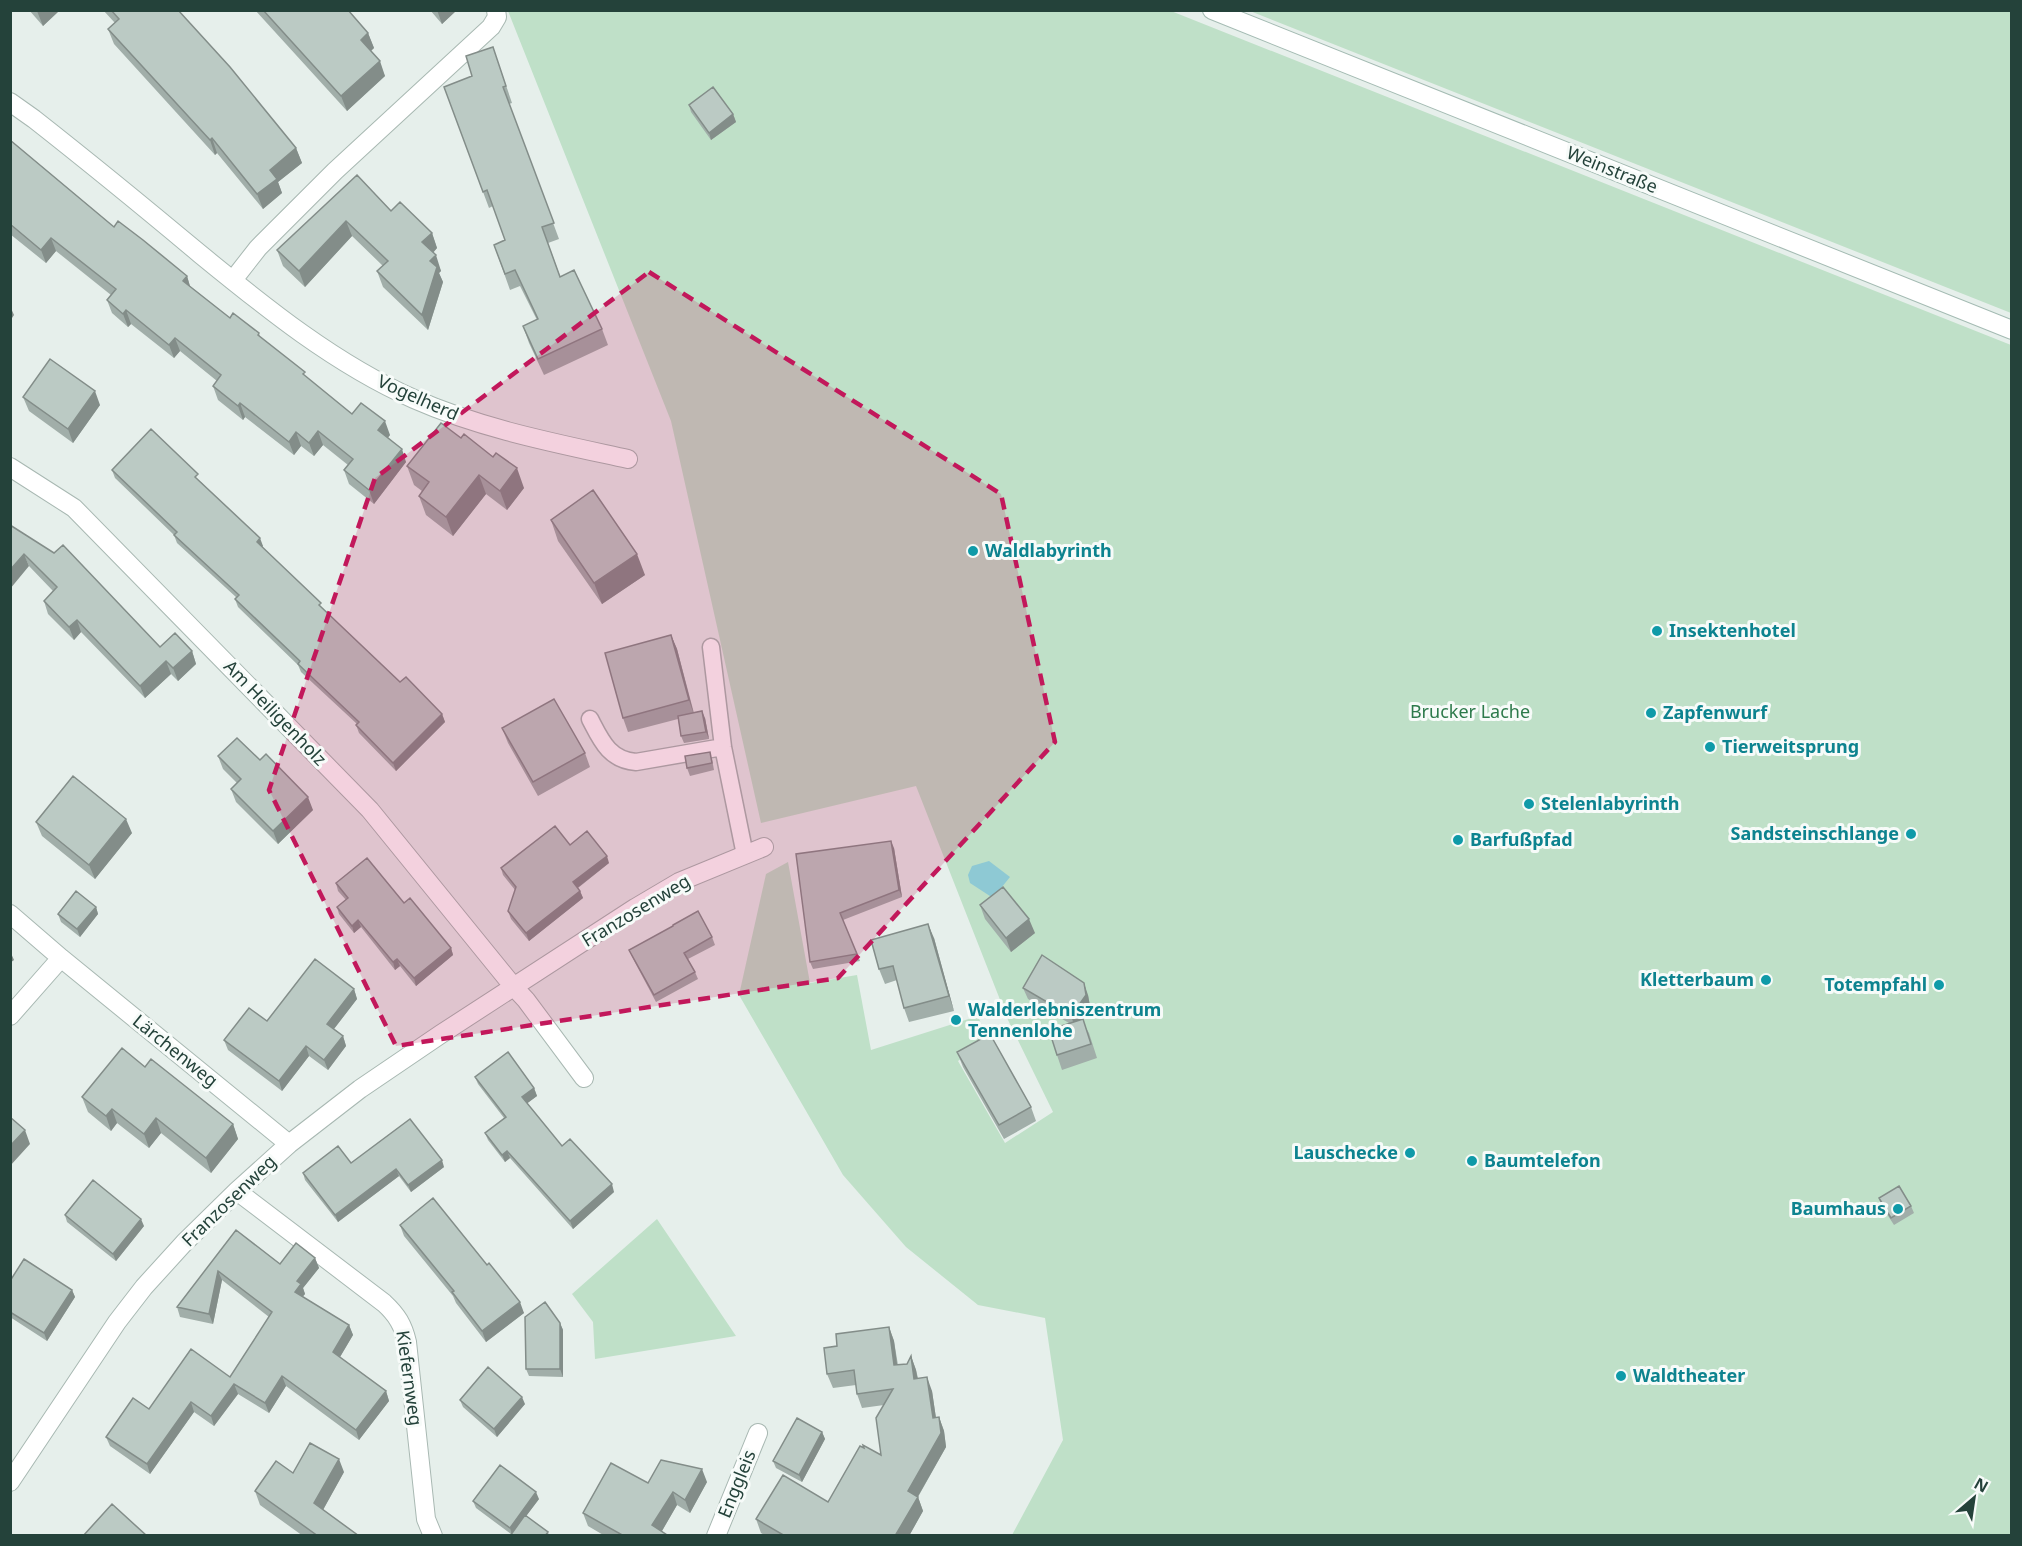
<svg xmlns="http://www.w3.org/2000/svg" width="2022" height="1546" viewBox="0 0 2022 1546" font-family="'Noto Sans',sans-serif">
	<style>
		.green { fill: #bfe0c8 }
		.water { fill: #8ec9d4 }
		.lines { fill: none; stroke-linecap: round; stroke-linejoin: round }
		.service-casing { stroke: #a8b8b2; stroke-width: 19 }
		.minor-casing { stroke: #a8b8b2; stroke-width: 20 }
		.secondary-casing { stroke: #a4bbb3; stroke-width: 20 }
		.service { stroke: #fff; stroke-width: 16 }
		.minor { stroke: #fff; stroke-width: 18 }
		.secondary { stroke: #fff; stroke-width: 18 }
		.wall { fill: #a1aea9 }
		.shaded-wall { fill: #838d89 }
		.building { fill: #bbcac4; stroke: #838d89; stroke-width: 1.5 }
		.marked { fill: #c2185b; fill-opacity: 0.2; stroke: #c2185b; stroke-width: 4.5; stroke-dasharray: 12 8; stroke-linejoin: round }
		.culture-dot { fill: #0f9aa8; stroke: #f7fbf9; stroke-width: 2 }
		.labels { text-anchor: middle; stroke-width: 6; stroke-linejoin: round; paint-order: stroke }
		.street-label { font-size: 18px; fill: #24423a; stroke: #f7fbf9 }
		.culture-label { font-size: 18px; font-weight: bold; fill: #0d838f; stroke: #f7fbf9; text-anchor: start }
		.park-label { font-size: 18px; fill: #2d7a4b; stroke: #f7fbf9 }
	</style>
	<rect width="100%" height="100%" fill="#e6efeb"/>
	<path class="green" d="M508,11H1171L2011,345V1535H1012L1063,1440L1045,1318L978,1305L906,1247L843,1175L739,995L766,874L788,862L810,983L857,975L871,1050L978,1016L988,1041L958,1061L1005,1143L1053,1112L1008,1020L916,786L761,823L671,421Z
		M1250,11H2011V313Z
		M657,1219L736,1336L595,1359L593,1322L572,1294Z"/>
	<path class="water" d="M989,861L1010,877L993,898L970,883L968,875L972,866Z"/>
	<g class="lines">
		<g class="service-casing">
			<path id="service" d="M711,647L723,747L745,855
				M590,719C601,740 609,760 636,762L723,747"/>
		</g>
		<g class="minor-casing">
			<path id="minor" d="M10,102L34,119C90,163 145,208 200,254C266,308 335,364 414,399C482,429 555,443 628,459
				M233,280L258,248L335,171L491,27L497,17L496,10
				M10,467L74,508L370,810L513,986L526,1000L584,1078
				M10,914L61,958L289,1144
				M10,1016L61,958
				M237,1191L384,1303C397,1315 403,1325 407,1342L426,1519L433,1536
				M10,1482L117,1322L144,1287L184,1243L237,1191L289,1144L360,1089L441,1034L635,908L679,882L764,847
				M716,1536L758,1433"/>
		</g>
		<g class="secondary-casing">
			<path id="secondary" d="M1212,10L2012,330"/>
		</g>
		<use href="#service" class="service"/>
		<use href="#minor" class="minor"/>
		<use href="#secondary" class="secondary"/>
	</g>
	<path class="wall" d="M29,10H60L43,26Z
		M103,10H178L296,148L302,163L278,182L282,193L263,209L217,153L215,155L114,44L108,29L115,23Z
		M255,10H348L368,33L374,48L371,51L385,76L347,111Z
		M430,10H457L442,24Z
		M493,47L512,103L509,104L559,239L548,243L560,276L602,329L608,345L544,375L529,343L523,326L537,320L520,286L510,290L494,245L505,240L493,206L489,208L444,87L472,76Z
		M689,105L733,114L736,122L711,140L691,112Z
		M10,140L114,227L187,276L190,286L230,318L259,333L260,337L306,377L352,414L390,435L388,438L406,462L374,504L349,484L344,470L348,465L323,445L314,456L301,446L294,455L245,417L243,420L218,400L213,386L217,381L180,351L174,358L131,324L128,327L112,313L107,300L111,295L56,251L46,263L10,234Z
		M357,175L391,211L432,233L437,248L433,253L441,271L439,273L443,282L428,330L383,287L377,271L383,266L352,236L305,287L283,266L277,250Z
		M23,397L100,405L73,443L29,411Z
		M441,423L524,488L507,510L486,494L453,536L426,515L419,496L422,491L414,485L407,466Z
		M112,470L201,482L263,546L262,547L323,609L400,682L442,714L445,722L396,771L359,733L356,725L357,724L301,672L298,665L238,607L235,599L237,598L177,543L174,535L115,478Z
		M551,520L645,575L602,604L558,541Z
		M10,525L160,647L192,651L196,664L178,681L171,674L145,698L81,632L74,640L48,614L44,601L53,591L29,566Z
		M671,635L677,649L694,713L705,718L709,739L684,743L681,736L678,719L628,732L623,718Z
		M502,728L585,753L590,767L538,796L508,743Z
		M218,756L260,760L313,810L278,844L236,802L231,789L237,783L223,769Z
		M712,759L714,770L690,776L687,768Z
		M36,822L132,833L95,879L42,836Z
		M570,845L609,863L578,888L580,891L583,898L529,941L511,919L508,911L515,890L503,875L501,868Z
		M894,848L902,897L843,920L860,961L813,969L810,962L796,854Z
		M336,883L404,903L451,948L453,955L416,986L400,966L395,970L361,927L354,933L339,914L337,907L346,900L338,891Z
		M980,905L1035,933L1011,952L985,919Z
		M96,907L98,914L80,937L61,922L58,914Z
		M712,937L715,945L688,959L695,972L698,979L656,1002L632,957L629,950Z
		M934,938L954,1011L909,1022L904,1008L897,980L885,984L879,969Z
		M1023,988L1088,995L1090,1006L1081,1020L1089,1033L1097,1058L1062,1070L1057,1055L1069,1023L1028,999Z
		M354,989L357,999L334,1029L343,1036L346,1046L328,1070L309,1056L282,1091L228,1050L224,1040L267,1021Z
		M957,1052L1031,1107L1036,1121L1004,1139L963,1067Z
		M145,1067L233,1124L238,1139L211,1173L161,1133L149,1148L117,1123L111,1131L88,1112L82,1097Z
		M475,1077L534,1088L537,1096L527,1103L562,1146L614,1192L573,1229L510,1158L505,1162L488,1140L485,1133L504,1118L478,1084Z
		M351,1163L444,1167L411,1192L399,1176L338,1222L305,1180L303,1173Z
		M1879,1198L1911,1206L1914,1213L1894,1225L1881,1205Z
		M65,1215L144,1226L116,1261L67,1222Z
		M400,1225L487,1265L524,1313L486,1342L456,1303L453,1296L404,1236Z
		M236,1230L280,1264L315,1258L319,1268L303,1288L305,1294L302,1297L349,1325L353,1335L340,1357L386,1391L389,1401L359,1440L286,1386L269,1413L238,1394L214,1426L194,1412L150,1474L110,1446L106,1437L149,1409L230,1377L269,1317L222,1280L213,1324L180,1317L177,1307Z
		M10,1281L72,1290L75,1297L47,1341L10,1317Z
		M560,1323L563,1330V1377L529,1376L526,1369Z
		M889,1327L894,1341L898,1365L907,1364L911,1356L916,1370L918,1378L932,1391L936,1418L939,1417L944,1431L946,1447L918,1497L923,1511L909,1536H766L761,1533L756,1519L828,1502L881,1455L884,1405L862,1408L857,1394L856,1385L833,1388L827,1374L837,1346Z
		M460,1400L525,1404L497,1437L463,1407Z
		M822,1432L825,1439L802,1482L776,1468L773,1461Z
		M344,1472L323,1510L359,1536H303L260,1505L255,1491Z
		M707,1482L690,1513L677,1505L662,1531L668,1536H605L588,1526L583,1513L648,1483Z
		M539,1499L526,1516L548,1532L549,1536H510L511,1534L476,1508L473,1501Z"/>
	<path class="shaded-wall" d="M38,10H60L43,26L37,11Z
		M437,10H457L442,24Z
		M368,33L374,48L366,55L361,40Z
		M380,61L385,76L347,111L341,96Z
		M733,114L736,122L711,140L709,133Z
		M212,138L217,153L215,155L210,140Z
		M296,148L302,163L278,182L282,193L263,209L257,194L270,170Z
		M346,221L352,236L305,287L299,271Z
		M432,233L437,248L428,258L422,242Z
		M51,238L56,251L46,263L41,250Z
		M436,255L441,271L439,273L443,282L428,330L422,315L430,261Z
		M187,276L191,290L183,281Z
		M10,306L14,315L10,321Z
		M126,310L131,324L128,327L123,314Z
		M175,338L180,351L174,358L169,345Z
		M95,391L100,405L73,443L68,429Z
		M240,403L245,417L243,420L238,406Z
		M385,421L390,435L383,443L378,430Z
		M318,431L323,445L314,456L309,443Z
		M296,432L301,446L294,455L289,442Z
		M402,449L406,462L374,504L369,490Z
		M517,468L524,488L507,510L500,491Z
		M479,475L486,494L453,536L446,517Z
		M260,538L263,546L259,550L257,542Z
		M24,554L29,566L10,589V570Z
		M637,554L645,575L602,604L594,583Z
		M77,620L81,632L74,640L69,627Z
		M671,635L677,649L694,715L689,700Z
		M192,651L196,664L178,681L173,668Z
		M166,661L171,674L145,698L140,686Z
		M702,711L705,718L709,739L706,732Z
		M442,714L445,722L396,771L393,763Z
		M308,797L313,810L278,844L273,831Z
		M126,819L132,833L95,879L89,865Z
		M891,841L894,848L902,897L899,890Z
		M607,856L609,863L576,889L573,882Z
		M580,891L583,898L529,941L526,933Z
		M96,907L98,914L80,937L77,929Z
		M1029,919L1035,933L1011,952L1006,938Z
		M358,920L361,927L354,933L352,926Z
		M928,924L934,938L954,1011L949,996Z
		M451,948L453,955L416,986L414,978Z
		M10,951L14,960L10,963Z
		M397,959L400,966L395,970L393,962Z
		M1084,983L1088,995L1090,1006L1075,1027L1071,1016Z
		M354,989L357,999L330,1034L327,1024Z
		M343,1036L346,1046L328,1070L324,1060Z
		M306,1046L309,1056L282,1091L279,1081Z
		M534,1088L537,1096L525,1105L522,1097Z
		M112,1109L117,1123L111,1131L106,1116Z
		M156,1118L161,1133L149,1148L144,1134Z
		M233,1124L238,1139L211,1173L206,1158Z
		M25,1130L30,1144L10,1166V1146Z
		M507,1151L510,1158L505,1162L502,1155Z
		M442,1160L444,1167L411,1192L408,1185Z
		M396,1169L399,1176L338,1222L335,1215Z
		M612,1184L614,1192L573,1229L570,1221Z
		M141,1219L144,1226L116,1261L113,1254Z
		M315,1258L319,1268L303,1288L305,1294L298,1302L295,1292L297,1281Z
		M218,1271L222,1280L213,1324L209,1314Z
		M72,1290L75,1297L47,1341L44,1333Z
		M520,1302L524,1313L486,1342L482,1331Z
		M560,1323L563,1330V1377L560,1369Z
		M349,1325L353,1335L337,1362L333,1352Z
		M889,1327L894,1341L899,1379L894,1365Z
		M911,1356L916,1370L920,1393L914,1379Z
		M282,1376L286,1386L269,1413L265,1403Z
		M927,1377L932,1391L938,1432L933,1418Z
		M234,1384L238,1394L214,1426L211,1416Z
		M386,1391L389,1401L359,1440L356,1430Z
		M522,1397L525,1404L497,1437L494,1429Z
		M191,1402L194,1412L150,1474L147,1464Z
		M939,1417L944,1431L946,1447L913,1505L908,1491Z
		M822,1432L825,1439L802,1482L799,1475Z
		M339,1459L344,1472L319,1517L314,1503Z
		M702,1469L707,1482L690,1513L685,1500Z
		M536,1492L539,1499L512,1535L510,1528Z
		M673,1492L677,1505L659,1536L652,1525Z
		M918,1497L923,1511L909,1536H895Z"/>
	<path class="building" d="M111,10H178L230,67L296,148L270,170L277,179L257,194L212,138L210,140L108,29L119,19Z
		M263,10H348L368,33L361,40L380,61L341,96Z
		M493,47L506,86L503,87L554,223L542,227L560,277L574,270L602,329L538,359L523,326L538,319L515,270L505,274L494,245L505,240L487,190L483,192L444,87L472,76L466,56Z
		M713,87L733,114L709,133L689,105Z
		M10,140L114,227L118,221L143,240L187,276L183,281L230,318L233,313L259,333L258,335L305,372L303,374L352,414L361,403L385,421L378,430L402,449L369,490L344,470L353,459L318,431L309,443L296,432L289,442L240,403L238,406L213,386L221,375L175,338L169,345L126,310L123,314L107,300L116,289L51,238L41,250L10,224Z
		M357,175L391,211L400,202L432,233L422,242L436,255L430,261L437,267L422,315L377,271L388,261L346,221L299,271L277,250Z
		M50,359L95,391L68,429L23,397Z
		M441,423L461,438L464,434L493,457L496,453L517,468L500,491L479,475L446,517L419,496L429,482L407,466Z
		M151,429L198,474L195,477L260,538L257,542L321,603L319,605L400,682L406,677L442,714L393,763L356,725L359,722L298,664L300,661L235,599L239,595L174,535L177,532L112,470Z
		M593,490L637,554L594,583L551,520Z
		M10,525L54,553L63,545L160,647L175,633L192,651L173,668L166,661L140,686L77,620L69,627L44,601L57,587L24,554L10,570Z
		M671,635L689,700L623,718L605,653Z
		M554,699L585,753L533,782L502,728Z
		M702,711L706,732L681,736L678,716Z
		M237,738L260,760L266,754L308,797L273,831L231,789L241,779L218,756Z
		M710,752L712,763L687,768L685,756Z
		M73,776L126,819L89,865L36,822Z
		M555,826L570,845L587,831L607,856L573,882L580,891L526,933L508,911L516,887L501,868Z
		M891,841L899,890L840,913L857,954L810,962L796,854Z
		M367,858L404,903L410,898L451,948L414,978L397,959L393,962L358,920L352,926L337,907L348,898L336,883Z
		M1003,887L1029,919L1006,938L980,905Z
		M76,891L96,907L77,929L58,914Z
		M698,911L712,937L684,953L695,972L654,995L629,950L673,926V925Z
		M928,924L949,996L904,1008L893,966L879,969L871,940Z
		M1042,955L1084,983L1086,995L1071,1016L1023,988Z
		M315,959L354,989L327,1024L343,1036L324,1060L306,1046L279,1081L224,1040L249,1008L267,1021Z
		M1083,1019L1091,1044L1057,1055L1049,1030Z
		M990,1034L1031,1107L999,1125L957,1052Z
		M122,1048L145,1067L151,1059L233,1124L206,1158L156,1118L144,1134L112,1109L106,1116L82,1097Z
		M508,1052L534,1088L522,1097L562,1146L570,1139L612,1184L570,1221L507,1151L502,1155L485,1133L506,1117L475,1077Z
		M10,1117L25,1130L10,1146Z
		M410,1119L442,1160L408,1185L396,1169L335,1215L303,1173L338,1146L351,1163Z
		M93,1180L141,1219L113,1254L65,1215Z
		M1899,1186L1911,1206L1891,1218L1879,1198Z
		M433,1198L487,1265L489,1263L520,1302L482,1331L452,1292L454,1291L400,1225Z
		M236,1230L280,1264L296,1243L315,1258L297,1281L301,1284L295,1292L349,1325L333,1352L386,1391L356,1430L282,1376L265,1403L234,1384L211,1416L191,1402L147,1464L106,1437L133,1398L149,1409L191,1349L230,1377L272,1312L218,1271L209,1314L177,1307Z
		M24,1259L72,1290L44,1333L10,1312V1281Z
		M545,1302L560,1323V1369H526L525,1317Z
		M889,1327L894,1365L907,1364L911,1356L914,1379L927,1377L933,1418L939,1417L941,1433L908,1491L918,1497L895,1536H785L756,1519L783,1475L828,1502L860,1446L864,1448L863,1445L881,1455L876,1418L893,1389L857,1394L854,1370L827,1374L824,1348L837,1346L836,1334Z
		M488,1367L522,1397L494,1429L460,1400Z
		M797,1418L822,1432L799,1475L773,1461Z
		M310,1443L339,1459L314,1503L359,1536H318L255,1491L276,1461L293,1473Z
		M661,1460L702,1469L685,1500L673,1492L652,1525L667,1535V1536H624L583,1513L611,1463L648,1483Z
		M500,1465L536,1492L510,1528L473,1501Z
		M112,1504L147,1536H83Z
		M525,1515L548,1532L545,1536H510Z"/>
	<path class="marked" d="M649,272L1001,494L1055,742L838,978L396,1046L269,790L375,478Z"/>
	<g class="culture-dot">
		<circle cx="973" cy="551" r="6"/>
		<circle cx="1657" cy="631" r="6"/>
		<circle cx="1651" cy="713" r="6"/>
		<circle cx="1710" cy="747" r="6"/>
		<circle cx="1529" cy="804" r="6"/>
		<circle cx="1911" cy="834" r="6"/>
		<circle cx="1458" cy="840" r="6"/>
		<circle cx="1766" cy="980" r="6"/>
		<circle cx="1939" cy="985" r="6"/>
		<circle cx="956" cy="1020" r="6"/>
		<circle cx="1410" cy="1153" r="6"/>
		<circle cx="1472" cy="1161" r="6"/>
		<circle cx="1898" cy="1209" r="6"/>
		<circle cx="1621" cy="1376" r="6"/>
	</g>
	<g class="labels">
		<g class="street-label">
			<text transform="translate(1612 170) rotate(22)" y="6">Weinstraße</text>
			<text transform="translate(418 398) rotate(24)" y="6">Vogelherd</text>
			<text transform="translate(275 713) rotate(46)" y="6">Am Heiligenholz</text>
			<text transform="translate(636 911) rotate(-31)" y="6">Franzosenweg</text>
			<text transform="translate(175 1051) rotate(39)" y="6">Lärchenweg</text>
			<text transform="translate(229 1201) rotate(-44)" y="6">Franzosenweg</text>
			<text transform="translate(409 1378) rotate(82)" y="6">Kiefernweg</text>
			<text transform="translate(737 1484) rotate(-68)" y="6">Enggleis</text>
		</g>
		<g class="culture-label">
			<text x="985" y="557">Waldlabyrinth</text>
			<text x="1669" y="637">Insektenhotel</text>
			<text x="1663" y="719">Zapfenwurf</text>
			<text x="1722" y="753">Tierweitsprung</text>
			<text x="1541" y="810">Stelenlabyrinth</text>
			<text x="1899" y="840" text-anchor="end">Sandsteinschlange</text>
			<text x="1470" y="846">Barfußpfad</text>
			<text x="1754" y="986" text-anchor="end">Kletterbaum</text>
			<text x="1927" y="991" text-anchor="end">Totempfahl</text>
			<text x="968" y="1016">Walderlebniszentrum<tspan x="968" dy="21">Tennenlohe</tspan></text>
			<text x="1398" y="1159" text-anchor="end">Lauschecke</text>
			<text x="1484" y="1167">Baumtelefon</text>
			<text x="1886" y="1215" text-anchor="end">Baumhaus</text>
			<text x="1633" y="1382">Waldtheater</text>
		</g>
		<g class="park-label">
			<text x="1470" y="718">Brucker Lache</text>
		</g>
	</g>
	<rect width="2022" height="1546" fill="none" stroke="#24423a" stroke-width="24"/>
	<g transform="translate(1974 1498) rotate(29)" stroke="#f7fbf9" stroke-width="4.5" paint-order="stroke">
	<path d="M0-4.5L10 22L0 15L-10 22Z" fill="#24423a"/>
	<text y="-9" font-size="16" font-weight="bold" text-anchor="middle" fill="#24423a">N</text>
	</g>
</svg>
